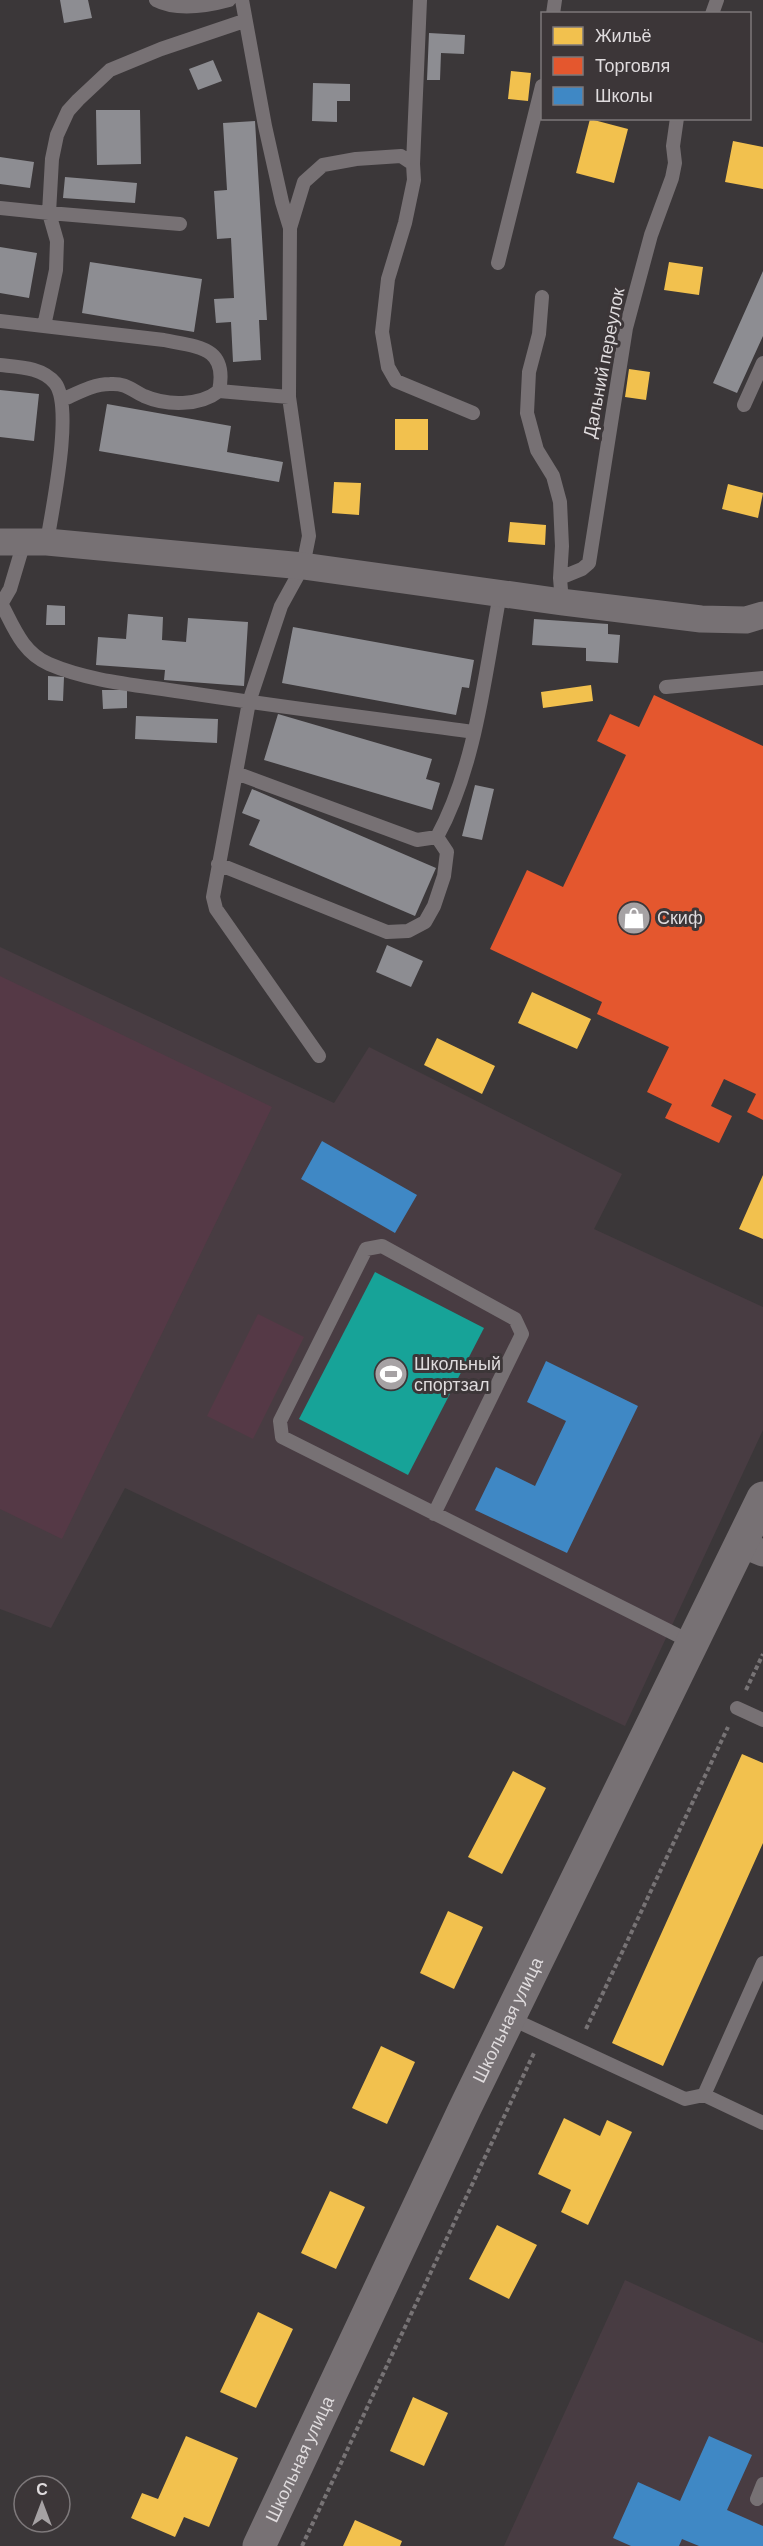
<svg xmlns="http://www.w3.org/2000/svg" width="763" height="2546" viewBox="0 0 763 2546" font-family="Barlow,sans-serif">
	<style>
		.built { fill: #483c42 }
		.green { fill: #553946 }
		.homes { fill: #f2c14e }
		.shops { fill: #e4572e }
		.schools { fill: #3f88c5 }
		.public { fill: #17a398 }
		.industry { fill: #8d8d92 }
		.lines { fill: none; stroke-linecap: round; stroke-linejoin: round }
		.path { stroke: #777375; stroke-width: 4; stroke-dasharray: 4.5 3; stroke-linecap: butt }
		.service { stroke: #777174; stroke-width: 14 }
		.minor { stroke: #777174; stroke-width: 27 }
		.tertiary { stroke: #777174; stroke-width: 33 }
		.labels { text-anchor: middle; stroke-width: 6; stroke-linejoin: round; paint-order: stroke }
		.street-label { font-size: 18px; fill: #dfdbdd; stroke: #3c3638 }
		.poi-label { font-size: 18px; fill: #dfdbdd; stroke: #3c3638; text-anchor: start }
	</style>
	<rect width="100%" height="100%" fill="#3b3739"/>
	<path class="built" d="M0,947L334,1103L369,1047L622,1174L594,1229L763,1307V1430L625,1726L125,1488L51,1628L0,1609Z
		M625,2280L763,2343V2546H504Z"/>
	<path class="green" d="M0,976L272,1107L62,1539L0,1509Z
		M258,1314L304,1337L253,1439L207,1416Z"/>
	<path class="homes" d="M511,71L531,73L528,101L508,99Z
		M590,119L628,129L614,183L576,173Z
		M733,141L763,147V189L725,182Z
		M669,262L703,267L699,295L664,290Z
		M629,369L650,372L646,400L625,397Z
		M395,419H428V450H395Z
		M334,482L361,483L359,515L332,513Z
		M728,484L763,493L758,518L722,509Z
		M510,522L546,525L545,545L508,542Z
		M591,685L593,701L543,708L541,692Z
		M532,992L591,1019L577,1049L518,1023Z
		M437,1038L495,1066L482,1094L424,1065Z
		M763,1175V1239L739,1229Z
		M742,1754L763,1763V1843L663,2066L612,2043Z
		M513,1771L546,1788L502,1874L468,1857Z
		M448,1911L483,1927L454,1989L420,1973Z
		M381,2046L415,2062L387,2124L352,2108Z
		M564,2118L600,2136L607,2120L632,2132L588,2225L561,2212L571,2190L538,2174Z
		M330,2191L365,2207L336,2269L301,2253Z
		M497,2225L537,2245L509,2299L469,2279Z
		M258,2312L293,2329L256,2408L220,2392Z
		M413,2397L448,2413L424,2466L390,2451Z
		M186,2436L238,2458L209,2527L184,2517L175,2537L131,2518L142,2493L158,2499Z
		M355,2520L402,2541L400,2546H343Z"/>
	<path class="shops" d="M654,695L763,746V1120L747,1112L756,1094L724,1079L711,1106L732,1116L719,1143L665,1118L672,1104L647,1092L669,1047L597,1014L602,1002L490,949L527,870L563,887L626,755L597,741L610,714L639,727Z"/>
	<path class="schools" d="M322,1141L417,1195L395,1233L301,1179Z
		M546,1361L638,1406L567,1553L475,1510L496,1467L535,1486L566,1421L527,1402Z
		M709,2436L752,2455L727,2510L763,2526V2546H699L682,2539L679,2546H631L613,2538L638,2482L680,2501Z"/>
	<path class="public" d="M375,1272L484,1328L408,1475L299,1419Z"/>
	<path class="industry" d="M60,0H88L92,18L64,23Z
		M429,33L465,35L464,54L441,53L440,80H427Z
		M213,60L222,81L198,90L189,69Z
		M313,83L350,84V101H337V122L312,121Z
		M96,110H140L141,164L97,165Z
		M255,121L267,320H259L261,360L233,362L231,322L216,323L214,299L234,298L231,238L217,239L214,191L227,190L223,123Z
		M0,157L34,162L30,188L0,184Z
		M65,177L137,183L135,203L63,198Z
		M0,247L37,253L29,298L0,293Z
		M90,262L202,279L194,332L82,313Z
		M763,271V336L737,393L713,383Z
		M0,390L39,394L34,441L0,437Z
		M107,404L231,426L227,452L283,462L279,482L99,451Z
		M47,605L65,606V625H46Z
		M128,614L163,617L162,640L186,642L188,618L248,622L244,686L164,680L165,670L96,665L98,637L126,639Z
		M534,619L608,624V634L620,635L618,663L586,661V648L532,645Z
		M293,627L474,660L469,688L462,687L456,715L282,683Z
		M48,676L64,677L63,701L48,700Z
		M102,690H127V708L103,709Z
		M278,714L432,759L426,779L440,783L432,810L264,760Z
		M136,716L218,719L217,743L135,739Z
		M475,785L494,789L482,840L462,836Z
		M252,789L436,868L415,916L249,845L260,820L242,813Z
		M387,945L423,961L411,987L376,972Z"/>
	<g class="lines">
		<path class="path" d="M746,1690L763,1654
			M586,2029L728,1727
			M302,2546L534,2053"/>
		<path class="service" d="M156,0C177,11 207,6 229,0
			M242,0L265,126L282,202L290,228
			M553,14L555,0
			M712,14L717,0
			M413,164L420,0
			M0,208L49,213L57,241L56,270L44,326
			M180,224L49,213L52,159L57,135L68,111L78,100L110,70L161,49L244,21
			M498,263L542,86
			M542,297L539,334L529,372L527,413L537,450L553,476L560,502L562,546L560,578
			M0,321L164,340C199,347 228,347 219,391C200,406 167,406 144,396C131,390 127,383 110,384C93,384 78,393 62,400
			M0,365C19,367 42,367 55,383C74,407 52,510 47,542
			M219,391L289,397
			M744,405L763,363
			M562,602L560,578L582,569L589,563L626,328L651,235L672,178L675,163L673,146L677,118
			M2,605C14,628 23,653 49,664C91,682 139,685 183,692C280,707 377,719 474,732
			M0,606L10,589L24,542
			M666,687L763,678
			M236,773L417,840L437,837C476,766 485,673 500,594
			M218,864L387,932L408,931L425,922L434,906L444,876L447,852L437,837
			M319,1056L216,909L213,897L249,702L281,606L303,566L309,536L289,397L290,228L304,182L323,165L356,159L401,156L413,164L414,180L405,223L388,279L382,332L388,367L396,381L473,413
			M434,1514L522,1334L515,1319L382,1246L366,1249L280,1421L282,1437L693,1643
			M737,1708L763,1720
			M510,2018L685,2099L704,2095L763,1963
			M704,2095L763,2123
			M757,2499L763,2484"/>
		<path class="minor" d="M0,542H47L303,566L562,602L701,619L746,620L763,615
			M741,1544L763,1553"/>
		<path class="tertiary" id="s1" d="M259,2546L465,2108L763,1498"/>
	</g>
	<defs>
		<g id="shop-disc" transform="scale(1.725)"><circle r="9.5" fill="#a6a2a4" stroke="#3c3638"/><path d="M-5-2.5h2.3a2.7 3.5 0 0 1 5.4 0H5L5.5 6h-11ZM-1.5-2.5h3a1.5 2.3 0 0 0-3 0Z" fill="#fff"/></g>
		<g id="stadium-disc" transform="scale(1.725)"><circle r="9.5" fill="#a6a2a4" stroke="#3c3638"/><path d="M0-5a6.5 5 0 1 0 0 10a6.5 5 0 1 0 0-10ZM-3.5-1.8h7v3.6h-7Z" fill="#fff"/></g>
	</defs>
	<g fill-rule="evenodd">
		<use href="#shop-disc" x="634" y="918"/>
		<use href="#stadium-disc" x="391" y="1374"/>
	</g>
	<g class="labels">
		<g class="street-label">
			<text transform="translate(604 363) rotate(-79)" y="6">Дальний переулок</text>
			<text dy="6" stroke="none"><textPath href="#s1" startOffset="582">Школьная улица</textPath></text>
			<text dy="6" stroke="none"><textPath href="#s1" startOffset="96">Школьная улица</textPath></text>
		</g>
		<g class="poi-label">
			<text x="657" y="924">Скиф</text>
			<text x="414" y="1370">Школьный<tspan x="414" dy="21">спортзал</tspan></text>
		</g>
	</g>
	<rect x="541" y="12" width="210" height="108" fill="#3c3638" stroke="#7d787a" stroke-width="1.5"/>
	<rect x="553" y="27" width="30" height="18" fill="#f2c14e" stroke="#7d787a" stroke-width="1.5"/>
	<text x="595" y="42" font-size="18" fill="#dfdbdd">Жильё</text>
	<rect x="553" y="57" width="30" height="18" fill="#e4572e" stroke="#7d787a" stroke-width="1.5"/>
	<text x="595" y="72" font-size="18" fill="#dfdbdd">Торговля</text>
	<rect x="553" y="87" width="30" height="18" fill="#3f88c5" stroke="#7d787a" stroke-width="1.5"/>
	<text x="595" y="102" font-size="18" fill="#dfdbdd">Школы</text>
	<g transform="translate(42 2504)"><circle r="28" fill="#3c3638" stroke="#7d787a" stroke-width="1.5"/>
	<path d="M0-4.5L10 22L0 15L-10 22Z" fill="#a6a2a4"/>
	<text y="-9" font-size="16" font-weight="bold" text-anchor="middle" fill="#dfdbdd">С</text>
	</g>
</svg>
